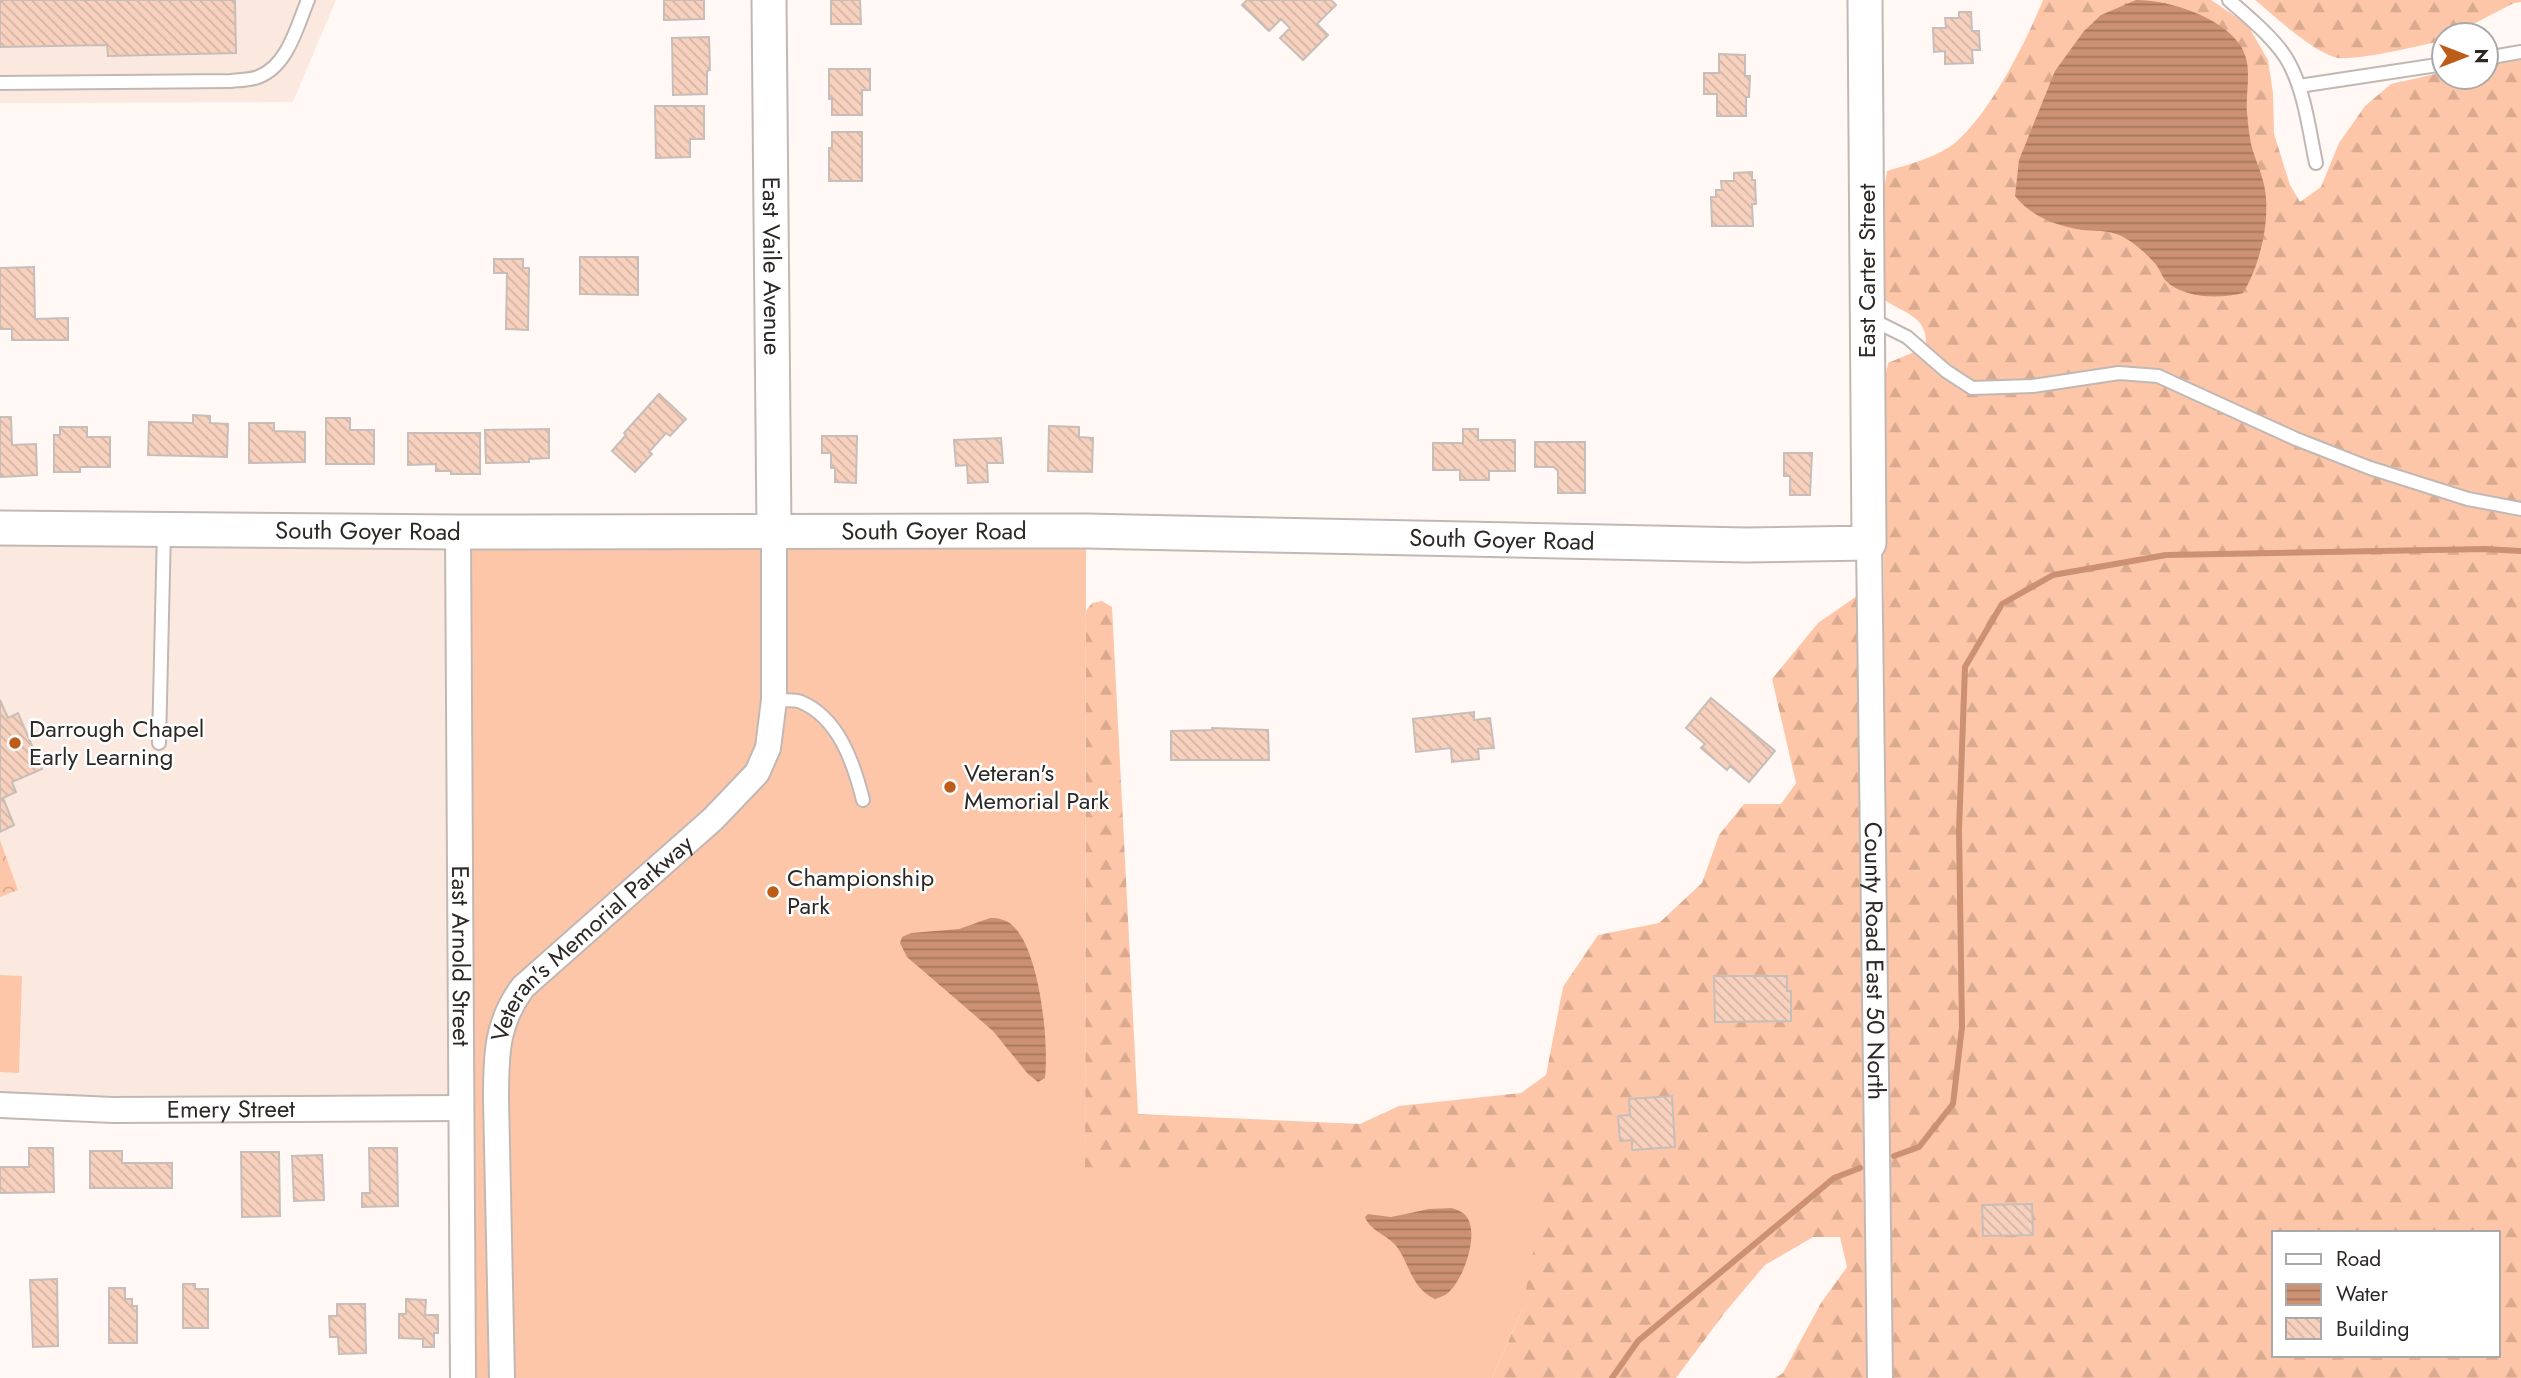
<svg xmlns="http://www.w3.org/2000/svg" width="2521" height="1378" viewBox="0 0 2521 1378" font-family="Jost,sans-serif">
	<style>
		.built { fill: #fbe9e0 }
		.forest { fill: url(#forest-firs); fill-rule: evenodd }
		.park { fill: url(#park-crowns) }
		.garden { fill: #fec6a8 }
		.water { fill: url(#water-rules) }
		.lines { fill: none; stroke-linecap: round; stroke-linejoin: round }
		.stream { stroke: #cb9172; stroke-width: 6 }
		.building { fill: url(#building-back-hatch); stroke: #c8beb9; stroke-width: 2 }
		.lane-casing { stroke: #c2b8b3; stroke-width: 16 }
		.street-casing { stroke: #c2b8b3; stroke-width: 28 }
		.secondary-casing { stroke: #c2b8b3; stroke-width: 37 }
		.lane { stroke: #fff; stroke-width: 12 }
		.street { stroke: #fff; stroke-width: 24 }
		.secondary { stroke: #fff; stroke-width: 33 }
		.poi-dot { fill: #bc5c19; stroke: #fff; stroke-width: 2.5 }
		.labels { text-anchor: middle; stroke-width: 5; stroke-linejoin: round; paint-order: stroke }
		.street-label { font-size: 24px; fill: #2c2826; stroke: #fff }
		.poi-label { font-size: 24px; fill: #2c2826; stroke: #fff; text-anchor: start }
	</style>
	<defs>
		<pattern id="forest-firs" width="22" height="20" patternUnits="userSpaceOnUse" patternTransform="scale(1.75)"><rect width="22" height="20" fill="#fec6a8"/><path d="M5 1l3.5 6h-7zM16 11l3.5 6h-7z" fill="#daaa90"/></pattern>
		<pattern id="park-crowns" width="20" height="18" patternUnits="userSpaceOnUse" patternTransform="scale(1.75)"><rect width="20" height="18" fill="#fec6a8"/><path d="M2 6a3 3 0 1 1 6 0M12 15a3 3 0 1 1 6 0" fill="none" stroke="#daaa90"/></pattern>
		<pattern id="water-rules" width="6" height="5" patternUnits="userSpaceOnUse" patternTransform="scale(1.75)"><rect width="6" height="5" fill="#cb9172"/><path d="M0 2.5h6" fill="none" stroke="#a5765d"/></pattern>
		<pattern id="building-back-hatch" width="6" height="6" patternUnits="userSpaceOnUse" patternTransform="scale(1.75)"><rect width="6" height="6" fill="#f7d1be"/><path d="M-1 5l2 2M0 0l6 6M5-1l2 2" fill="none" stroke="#d4b3a3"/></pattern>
	</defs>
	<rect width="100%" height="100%" fill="#fff8f5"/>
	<path class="built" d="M0,0H336L293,102L0,103Z
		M0,528L458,532L461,1108L0,1104Z"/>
	<path class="forest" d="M2043,0H2211L2247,24L2268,60L2273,93L2274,134L2290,185L2300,202L2321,187L2339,143L2365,106L2391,84L2444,72V77H2486V64L2521,58V1378H1890L1882,395L1888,363L1926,347C1928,315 1904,314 1883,299L1882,204L1887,171C1908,165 1940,156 1956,142C1990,113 2026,42 2043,0ZM2274,1233H2498V1355H2274Z
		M2255,0H2521V2L2514,3L2452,35H2444V39L2441,41C2422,45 2349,63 2334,57C2308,48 2277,18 2255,0Z
		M1870,587L1880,1378H1775L1783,1373L1821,1303L1847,1267L1840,1237H1813L1765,1265L1726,1311L1676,1378H1492L1522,1310L1085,1172L1086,611L1092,603L1102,601L1112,607L1138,1114L1360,1124L1399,1106L1521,1093L1546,1075L1563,987L1598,935L1659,923L1702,883L1719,835L1744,804H1781L1796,783L1772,679L1818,623Z"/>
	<path class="park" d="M0,840L18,890L0,897Z"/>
	<path class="garden" d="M1086,531L1085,1172H1549L1522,1310L1492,1378H463L458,532Z
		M0,975L22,976L19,1073L0,1072Z"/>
	<path class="water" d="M2136,0C2169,0 2222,17 2240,45C2254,66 2245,90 2247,113C2248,123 2249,134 2251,144C2255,160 2263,175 2265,190C2270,223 2260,265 2243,293C2221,299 2183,299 2165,280C2162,276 2160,270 2157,266C2148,255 2133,241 2119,235C2107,230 2094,231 2082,230C2056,226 2032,217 2015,196L2019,160L2055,71L2084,31L2101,15Z
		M990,918C998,918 1004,919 1011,924C1040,948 1049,1042 1045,1078L1038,1082L1028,1074L993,1031L907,957L900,943L902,937L911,933L959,929Z
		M1452,1208C1457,1210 1462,1211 1466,1216C1480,1233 1464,1278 1449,1292C1445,1296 1440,1297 1435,1299C1412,1289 1410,1265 1397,1247C1388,1235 1370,1231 1365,1217L1368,1214L1391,1217L1429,1209Z"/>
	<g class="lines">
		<path class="stream" d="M1894,1156L1919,1147L1953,1104L1962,1027L1959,830L1965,667L2002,604L2053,575L2166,555L2485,549L2521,551
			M1612,1378L1638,1341L1834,1178L1860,1168"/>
	</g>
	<path class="building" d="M0,0H235L236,53L108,56L107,45L0,47Z
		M664,0H704V19L664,20Z
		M831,0H860L861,24H831Z
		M1247,0H1331L1336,5L1317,24L1328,35L1303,60L1280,38L1290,28L1281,19L1269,31L1242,5Z
		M1959,12H1971L1972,31H1979L1980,50H1972L1973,63L1945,64V51L1934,52L1933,28H1946L1945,18H1959Z
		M709,37L710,70L707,71V94L673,95L672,38Z
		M1719,54L1745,55V76H1750L1749,97H1746V116H1717V94H1704V73H1719Z
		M829,69H870V90H862V115H832V99H829Z
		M655,106H704V139H690V157L656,158Z
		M832,132H862V181H829V148H832Z
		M1752,172V180H1755L1756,204H1752L1753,226H1712L1711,197H1716V190H1722L1721,181H1734V173Z
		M580,257H638V295L580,294Z
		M494,259H523V268H529L528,330L506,329L507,273H494Z
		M34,267L35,319L68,318V340H12V329H0V268Z
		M659,394L686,419L670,436L666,433L649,452L652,454L635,472L612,451L626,435L624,433Z
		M193,415L210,416V423L228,424L227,457L148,455L149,422L193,423Z
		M0,417H11L12,445L36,444L37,475L0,477Z
		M326,418H350V430H374V464H326Z
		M249,423H274V431L305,432V462L249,463Z
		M1049,426L1079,427V437L1093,438L1092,472L1048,471Z
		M60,427H87V437H110V467H80V472H54V435H60Z
		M549,429V458L529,459V462L486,463L485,430Z
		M1463,429H1478V440H1515V471H1489V480H1460V470H1433V443H1463Z
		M408,433H480V474H451V471H436V464L408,465Z
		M822,436H857L856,483L835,482V468H831V453H822Z
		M1001,438L1003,463H987L988,482L968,483L967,465L956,466L954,440Z
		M1535,442H1585V493H1558V471L1554,467H1535Z
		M1784,453H1812L1810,495H1790V476H1784Z
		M1711,698L1775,751L1749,782L1730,766L1727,770L1701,748L1705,744L1686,728Z
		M0,700L8,718L18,713L42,769L12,782L16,792L3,798L14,825L0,832Z
		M1474,712V720L1490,718L1494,748L1478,749L1479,759L1452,762L1451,748L1416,752L1413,719Z
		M1212,728L1268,730L1269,760H1171V731L1212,730Z
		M1714,976H1787V991H1791V1021L1715,1022Z
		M1672,1096L1675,1147L1632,1150V1140L1620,1141L1618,1116L1630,1115L1629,1099Z
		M29,1148H53L54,1192L0,1193V1167H29Z
		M369,1148H397L398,1206L362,1207V1193H370Z
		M90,1151H122V1163H172V1188H90Z
		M241,1152H279L280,1216L242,1217Z
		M322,1155L324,1200L294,1201L292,1156Z
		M2032,1204L2033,1235L1983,1236L1982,1205Z
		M57,1279L58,1346L33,1347L30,1280Z
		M183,1284H195V1289H208V1328H183Z
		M109,1288H125V1299H132V1306H137V1343H109Z
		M406,1299L426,1300L425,1315H438V1333H434V1347H423V1339L399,1338V1314H406Z
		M337,1304H365L366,1353L339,1354L338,1337H330L329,1316H337Z"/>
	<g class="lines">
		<g class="lane-casing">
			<path id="lane" d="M2229,0C2248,17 2277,40 2289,63C2305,93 2309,130 2316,163
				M2486,58L2521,52
				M0,83L231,81C239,80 250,80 258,77C288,66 297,26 308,0
				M2299,86L2444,64
				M1871,319L1907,337L1946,371L1972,388L2033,386L2119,373L2158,376L2296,439L2370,468L2468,499L2521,509
				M774,700C782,701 794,699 801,702C839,718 854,764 863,800
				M159,743L164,530"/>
		</g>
		<g class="street-casing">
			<g id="street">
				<path id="s1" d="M458,532L463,1378"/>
				<path id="s2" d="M1869,543L1880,1378"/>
				<path id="s3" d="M0,1105L113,1110L461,1108"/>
				<path id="s4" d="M502,1378L496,1099C496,1056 496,1023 523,987L713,819L757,773L768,748L774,700V532"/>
			</g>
		</g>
		<g class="secondary-casing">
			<g id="secondary">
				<path id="s5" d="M769,0L774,532"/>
				<path id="s6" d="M0,528L458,532L1086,531L1746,545L1869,543L1865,0"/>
			</g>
		</g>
		<use href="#lane" class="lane"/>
		<use href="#street" class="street"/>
		<use href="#secondary" class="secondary"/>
	</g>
	<g class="poi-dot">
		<circle cx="15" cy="743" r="7"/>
		<circle cx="950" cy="787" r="7"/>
		<circle cx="773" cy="892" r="7"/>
	</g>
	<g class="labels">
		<g class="street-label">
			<text dy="8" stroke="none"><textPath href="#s5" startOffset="266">East Vaile Avenue</textPath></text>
			<text transform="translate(1867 271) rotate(-90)" y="8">East Carter Street</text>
			<text dy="8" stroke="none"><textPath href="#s6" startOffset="368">South Goyer Road</textPath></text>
			<text dy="8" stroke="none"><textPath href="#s6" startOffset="934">South Goyer Road</textPath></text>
			<text dy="8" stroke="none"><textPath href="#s6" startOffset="1502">South Goyer Road</textPath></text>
			<text dy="8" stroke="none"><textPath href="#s4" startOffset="478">Veteran's Memorial Parkway</textPath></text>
			<text dy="8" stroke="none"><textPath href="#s1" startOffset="424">East Arnold Street</textPath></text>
			<text dy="8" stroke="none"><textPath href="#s2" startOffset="418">County Road East 50 North</textPath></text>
			<text dy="8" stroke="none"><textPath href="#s3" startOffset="231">Emery Street</textPath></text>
		</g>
		<g class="poi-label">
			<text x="29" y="737">Darrough Chapel<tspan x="29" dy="28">Early Learning</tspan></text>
			<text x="964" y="781">Veteran's<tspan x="964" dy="28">Memorial Park</tspan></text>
			<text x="787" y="886">Championship<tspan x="787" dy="28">Park</tspan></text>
		</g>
	</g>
	<rect x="2272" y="1231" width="228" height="126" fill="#ffffff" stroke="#aba9a8" stroke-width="2"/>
	<rect x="2286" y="1254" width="35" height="10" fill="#ffffff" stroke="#aba9a8" stroke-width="2"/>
	<text x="2336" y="1266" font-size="21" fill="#2c2826">Road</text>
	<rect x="2286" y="1284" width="35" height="21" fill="url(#water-rules)" stroke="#aba9a8" stroke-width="2"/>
	<text x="2336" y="1301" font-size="21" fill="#2c2826">Water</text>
	<rect x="2286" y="1318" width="35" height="21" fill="url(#building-back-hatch)" stroke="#aba9a8" stroke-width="2"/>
	<text x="2336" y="1336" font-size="21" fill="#2c2826">Building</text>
	<g transform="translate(2465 56) rotate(90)"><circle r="33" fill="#ffffff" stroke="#aba9a8" stroke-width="2"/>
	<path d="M0-5L12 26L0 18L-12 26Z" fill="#bc5c19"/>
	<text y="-10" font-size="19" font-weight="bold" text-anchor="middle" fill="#2c2826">N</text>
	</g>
</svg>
